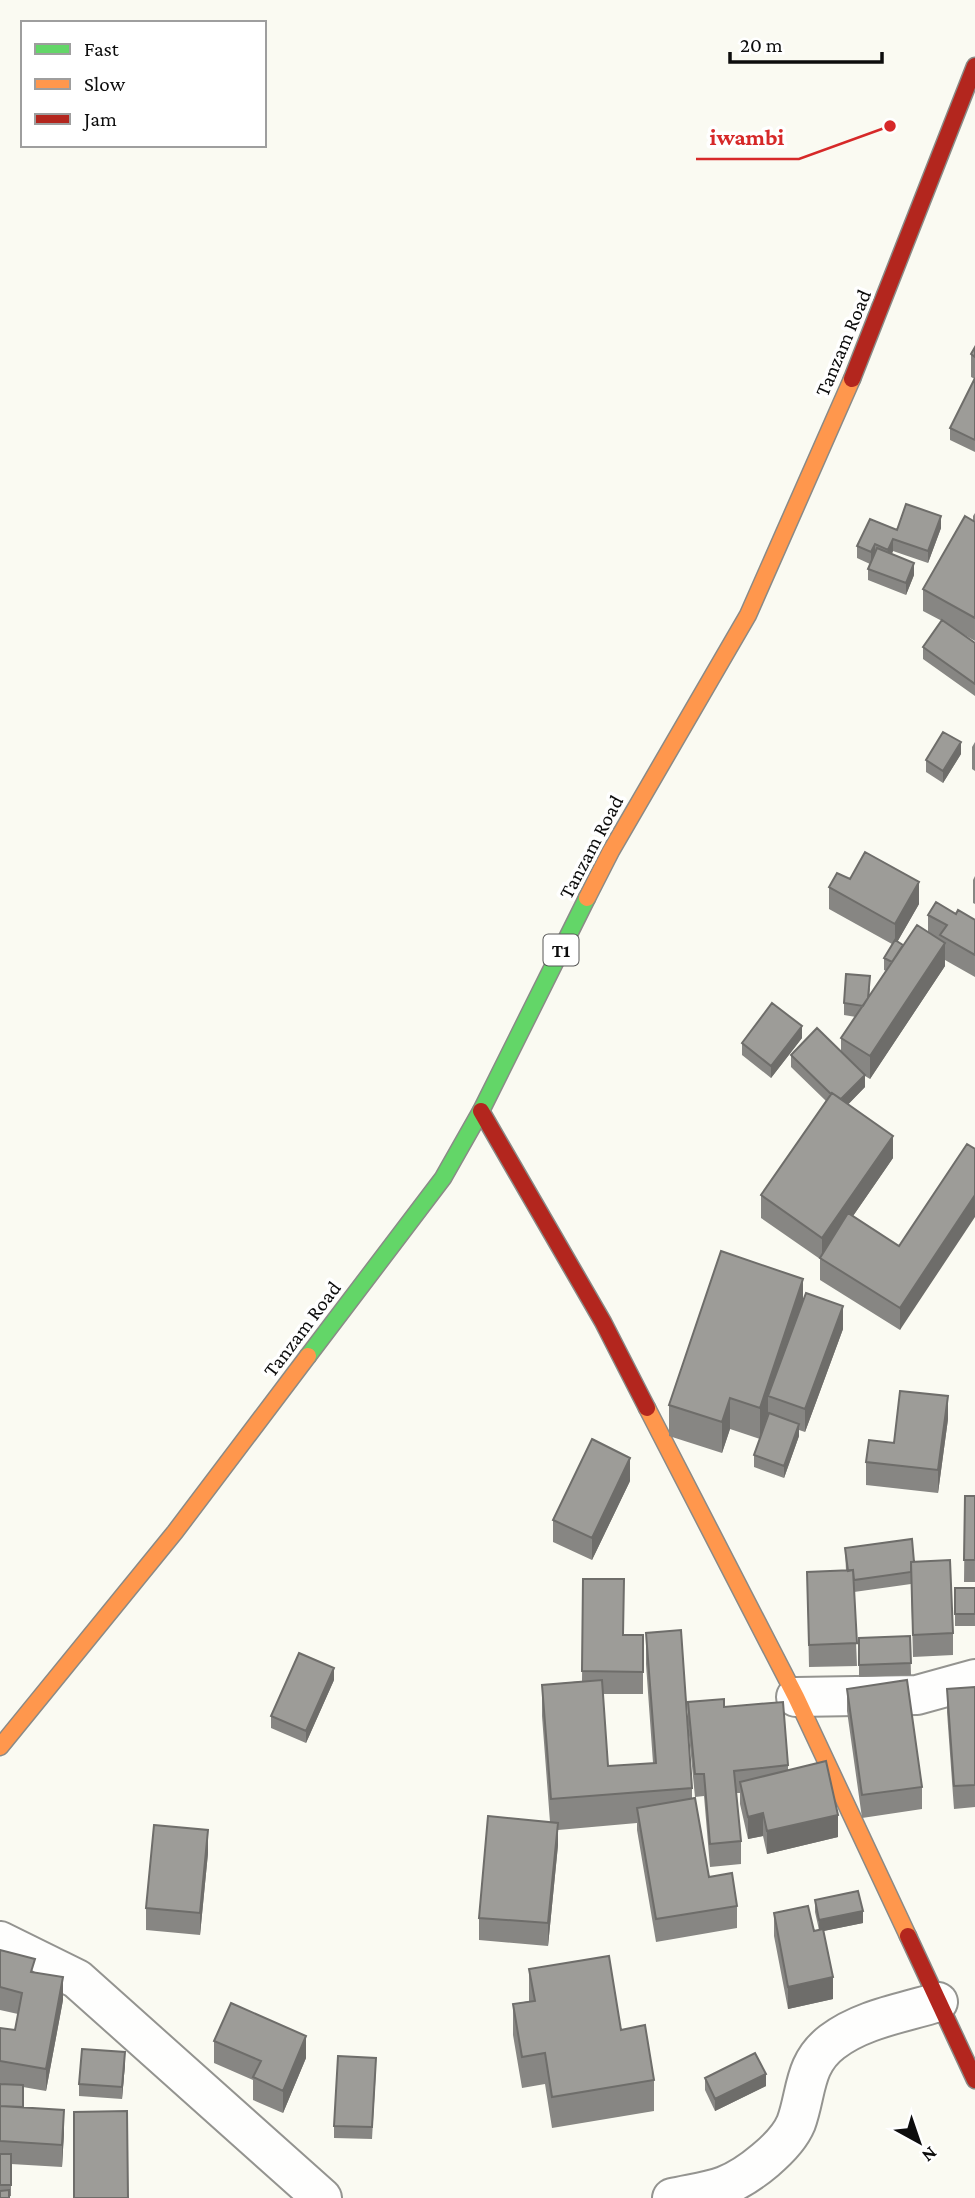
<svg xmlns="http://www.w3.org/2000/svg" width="975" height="2198" viewBox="0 0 975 2198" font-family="'Crimson Pro',serif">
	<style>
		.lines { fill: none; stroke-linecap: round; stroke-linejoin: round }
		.street-casing { stroke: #949490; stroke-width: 42 }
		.fast-casing { stroke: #8a8a87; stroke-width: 19 }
		.slow-casing { stroke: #8a8a87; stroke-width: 19 }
		.jam-casing { stroke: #8a8a87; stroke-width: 19 }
		.street { stroke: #fefefd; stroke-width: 38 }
		.fast { stroke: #63d668; stroke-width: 16 }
		.slow { stroke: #ff974d; stroke-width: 16 }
		.jam { stroke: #b3261e; stroke-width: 16 }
		.wall { fill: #878683 }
		.shaded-wall { fill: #6e6d6a }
		.building { fill: #9d9c98; stroke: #6e6d6a; stroke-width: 2 }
		.labels { text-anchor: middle; stroke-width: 7; stroke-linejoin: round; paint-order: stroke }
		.shield { fill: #fff; stroke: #565656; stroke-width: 2 }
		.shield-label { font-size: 19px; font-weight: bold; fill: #0d0d0d }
		.street-label { font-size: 21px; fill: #0d0d0d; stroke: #fff }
		.leader { fill: none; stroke: #d62828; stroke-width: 2.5 }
		.callout-dot { fill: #d62828; stroke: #fff; stroke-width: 2.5 }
		.callout-label { font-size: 23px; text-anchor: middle; font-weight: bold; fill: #d62828; stroke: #fff; stroke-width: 7; stroke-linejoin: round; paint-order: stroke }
	</style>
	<rect width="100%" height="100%" fill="#fafaf2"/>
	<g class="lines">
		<g class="street-casing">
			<path id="street" d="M796,1697L917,1695L975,1679
				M0,1941L77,1979L322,2198
				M672,2198C689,2194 708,2192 724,2186C748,2177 786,2147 796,2123C807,2093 803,2064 832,2042C862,2019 903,2013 938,2002"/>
		</g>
		<g class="fast-casing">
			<path id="fast" d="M308,1356L443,1178L481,1111L587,898"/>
		</g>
		<g class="slow-casing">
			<path id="slow" d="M587,898L611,851L748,615L852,379
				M647,1408L796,1697L908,1936
				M0,1747L175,1532L308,1356"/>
		</g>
		<g class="jam-casing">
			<path id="jam" d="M852,379L975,66
				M481,1111L603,1322L647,1408
				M908,1936L975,2080"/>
		</g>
		<use href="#street" class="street"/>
		<use href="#fast" class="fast"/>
		<use href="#slow" class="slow"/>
		<use href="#jam" class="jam"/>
	</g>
	<path class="wall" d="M975,347V452L950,440V428L975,379L971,377V354Z
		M975,513V641L954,629L975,643V696L923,659V647L942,621L923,611V589L973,521V516Z
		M941,528L928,563L893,551L892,554L914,575L906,595L868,580V569L870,564L857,558V546L897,530Z
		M975,742V771L972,769V747Z
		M961,754L943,783L926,772V760Z
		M975,876V904L973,903V880Z
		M850,879L919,904L897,942L903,945L928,932V915L956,914L975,920V977L945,960V966L870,1079L865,1076V1087L848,1104L893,1158L853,1216L899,1246L967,1144L900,1330L820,1280V1259L761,1218V1195L826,1101L791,1067V1055L841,1052V1038L856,1017L844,1015V1003L870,988L869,996L886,971L884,970V958L892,944L829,909V887Z
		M802,1038L771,1078L742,1055V1043Z
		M803,1302L843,1329L805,1432L799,1430V1436L784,1478L754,1467V1455L768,1417V1414L760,1439L730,1429L722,1453L669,1436V1405Z
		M948,1419L938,1493L866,1485V1462L894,1443Z
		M630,1481L592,1560L553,1542V1520Z
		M965,1496H975V1582H964Z
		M845,1548L914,1562L953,1633V1655L913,1657L911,1584L854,1592L857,1666L809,1667L807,1572L846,1571Z
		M583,1579L623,1635H643V1694H603L608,1766L653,1763L646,1664V1633L692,1788V1798L709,1877L737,1906V1928L656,1942L637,1830V1823L558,1830V1845L548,1946L479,1940V1918L550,1822L542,1716V1685L582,1681Z
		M955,1588H975V1626H955Z
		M910,1636L911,1675L859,1677V1638Z
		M334,1680L306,1743L271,1728V1716Z
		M975,1687V1807L954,1809L947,1712V1689Z
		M847,1689L922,1787V1809L862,1818L847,1711Z
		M688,1702L724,1707L788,1765V1770L838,1837L767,1854L763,1836L748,1839L740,1804V1793H736L741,1841V1864L710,1867L704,1796L695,1797L688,1725Z
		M208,1853L200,1935L146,1930V1908Z
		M815,1900L863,1923L823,1931L833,1999L788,2009L774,1936V1913L814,1931L819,1930L815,1912Z
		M0,1950L35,1972L63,2000L46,2091L23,2087V2108L64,2132L62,2167L11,2164V2196L0,2198V2084H4L0,2083V2028L15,2030L18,2014L0,2010Z
		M529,1969L621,2030L654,2080V2111L552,2128L545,2084L522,2088L513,2035V2004L529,2001Z
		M214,2041L306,2058L283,2113L253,2100V2080L214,2063Z
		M125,2064L122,2099L79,2096V2084Z
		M376,2069L372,2139L334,2138V2126Z
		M705,2078L766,2086L715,2111L705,2090Z"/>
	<path class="shaded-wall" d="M941,516V528L928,563V551Z
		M893,539V551L888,561V550Z
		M875,544V555L871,564V552Z
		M914,563V575L906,595V583Z
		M961,742V754L943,783V771Z
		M919,882V904L895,946V924Z
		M945,943V966L870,1079V1056Z
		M802,1026V1038L771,1078V1066Z
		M865,1075V1087L839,1114V1102Z
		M893,1136V1158L822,1261V1238Z
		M975,1195V1217L900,1330V1308Z
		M803,1279V1309L768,1396V1414L760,1439V1408Z
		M843,1306V1329L805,1432V1409Z
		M948,1396V1419L938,1493V1470Z
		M730,1398V1429L722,1453V1422Z
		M799,1424V1436L784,1478V1466Z
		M630,1458V1481L592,1560V1538Z
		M334,1668V1680L306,1743V1731Z
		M763,1813V1836L748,1839V1817Z
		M838,1815V1837L767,1854V1831Z
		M558,1823V1845L548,1946V1923Z
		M208,1830V1853L200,1935V1913Z
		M863,1911V1923L819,1932V1920Z
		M63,1977V2000L46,2091V2069Z
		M833,1977V1999L788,2009V1987Z
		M306,2036V2058L283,2113V2091Z
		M125,2052V2064L122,2099V2087Z
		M766,2074V2086L715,2111V2099Z
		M64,2110V2132L62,2167V2145Z"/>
	<path class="building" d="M975,347V357L971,354Z
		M975,378V440L950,428Z
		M906,504L941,516L928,551L893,539L888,550L875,544L871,552L857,546L870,519L897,530Z
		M965,516L975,522V618L923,589Z
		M877,548L914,563L906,583L868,569Z
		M942,620L975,643V684L923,647Z
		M943,732L961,742L943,771L926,760Z
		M865,852L919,882L895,924L829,887L837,873L850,879Z
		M936,902L956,914L958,910L975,920V955L940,935L947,925L928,915Z
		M917,925L945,943L870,1056L841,1038Z
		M895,940L903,945L892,962L884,958Z
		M846,974L870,976L868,998L863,1006L844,1003Z
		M772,1003L802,1026L771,1066L742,1043Z
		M817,1028L865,1075L841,1099L832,1093L831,1094L791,1055Z
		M832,1093L893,1136L822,1238L761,1195Z
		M967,1144L975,1149V1195L900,1308L820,1258L848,1213L899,1246Z
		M721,1251L803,1279L760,1408L730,1398L722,1422L669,1405Z
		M806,1293L843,1306L805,1409L768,1396Z
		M900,1391L948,1396L938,1470L866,1462L869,1440L894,1443Z
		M769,1413L799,1424L784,1466L754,1455Z
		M592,1439L630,1458L592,1538L553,1520Z
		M965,1496H975V1560H964Z
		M912,1539L914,1562H911V1572L854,1580L853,1570L848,1571L845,1548Z
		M950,1560L953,1633L913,1635L911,1562Z
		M853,1570L857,1643L809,1645L807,1572Z
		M583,1579H624L623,1635H643V1672L582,1671Z
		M955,1588H975V1614H955Z
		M681,1630L692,1788L551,1799L542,1685L602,1680L608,1766L656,1763L646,1633Z
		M910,1636L911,1663L859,1665V1638Z
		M299,1653L334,1668L306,1731L271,1716Z
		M907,1680L922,1787L862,1795L847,1689Z
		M975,1687V1785L954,1786L947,1689Z
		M724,1699V1707L783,1702L788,1765L734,1771L741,1841L710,1844L704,1774H695L688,1702Z
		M826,1761L838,1815L767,1831L763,1813L748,1817L740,1782Z
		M695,1798L709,1877L732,1873L737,1906L656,1919L637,1808Z
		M488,1816L558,1823L548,1923L479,1918Z
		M154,1825L208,1830L200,1913L146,1908Z
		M858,1891L863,1911L819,1920L815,1900Z
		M808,1906L814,1931L823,1929L833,1977L788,1987L774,1913Z
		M0,1950L35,1959L31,1972L63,1977L46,2069L0,2061V2028L15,2030L22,1993L0,1987Z
		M609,1956L621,2030L645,2025L654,2080L552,2097L545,2053L522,2057L513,2004L535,2001L529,1969Z
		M231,2003L306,2036L283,2091L253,2077L261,2061L214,2041Z
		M82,2049L125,2052L122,2087L79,2084Z
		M755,2053L766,2074L715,2099L705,2078Z
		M338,2056L376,2058L372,2127L334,2126Z
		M0,2084L23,2085V2107L0,2106Z
		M0,2106L64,2110L62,2145L0,2141Z
		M127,2111L128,2198H74V2112Z
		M0,2154H11V2185H0Z
		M9,2190V2198H0V2191Z"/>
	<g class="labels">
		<rect class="shield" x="543.5" y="934.5" width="35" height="31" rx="5"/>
		<g class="shield-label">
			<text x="561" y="957">T1</text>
		</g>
		<g class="street-label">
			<text transform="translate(843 343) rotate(-67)" y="7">Tanzam Road</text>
			<text transform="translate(591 847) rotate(-62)" y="7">Tanzam Road</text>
			<text transform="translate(302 1329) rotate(-53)" y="7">Tanzam Road</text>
		</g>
	</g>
	<path class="leader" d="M890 126L799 159H696"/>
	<circle class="callout-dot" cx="890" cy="126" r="7"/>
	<g class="callout-label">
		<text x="747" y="145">iwambi</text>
	</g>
	<rect x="21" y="21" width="245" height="126" fill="#ffffff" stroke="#9e9e9e" stroke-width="2"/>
	<rect x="35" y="44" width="35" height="10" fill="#63d668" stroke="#9e9e9e" stroke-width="2"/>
	<text x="84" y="56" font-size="21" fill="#0d0d0d">Fast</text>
	<rect x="35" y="79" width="35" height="10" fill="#ff974d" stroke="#9e9e9e" stroke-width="2"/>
	<text x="84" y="91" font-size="21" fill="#0d0d0d">Slow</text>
	<rect x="35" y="114" width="35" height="10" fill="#b3261e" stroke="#9e9e9e" stroke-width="2"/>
	<text x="84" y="126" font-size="21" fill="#0d0d0d">Jam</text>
	<g transform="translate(919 2142) rotate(140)" stroke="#ffffff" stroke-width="5" paint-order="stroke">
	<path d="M0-5L12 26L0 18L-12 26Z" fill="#0d0d0d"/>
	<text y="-10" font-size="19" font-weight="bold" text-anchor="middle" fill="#0d0d0d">N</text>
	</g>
	<path d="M730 52v10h152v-10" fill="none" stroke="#0d0d0d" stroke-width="3.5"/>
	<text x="740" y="52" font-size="21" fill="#0d0d0d" stroke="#ffffff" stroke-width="5" paint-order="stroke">20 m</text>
</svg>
